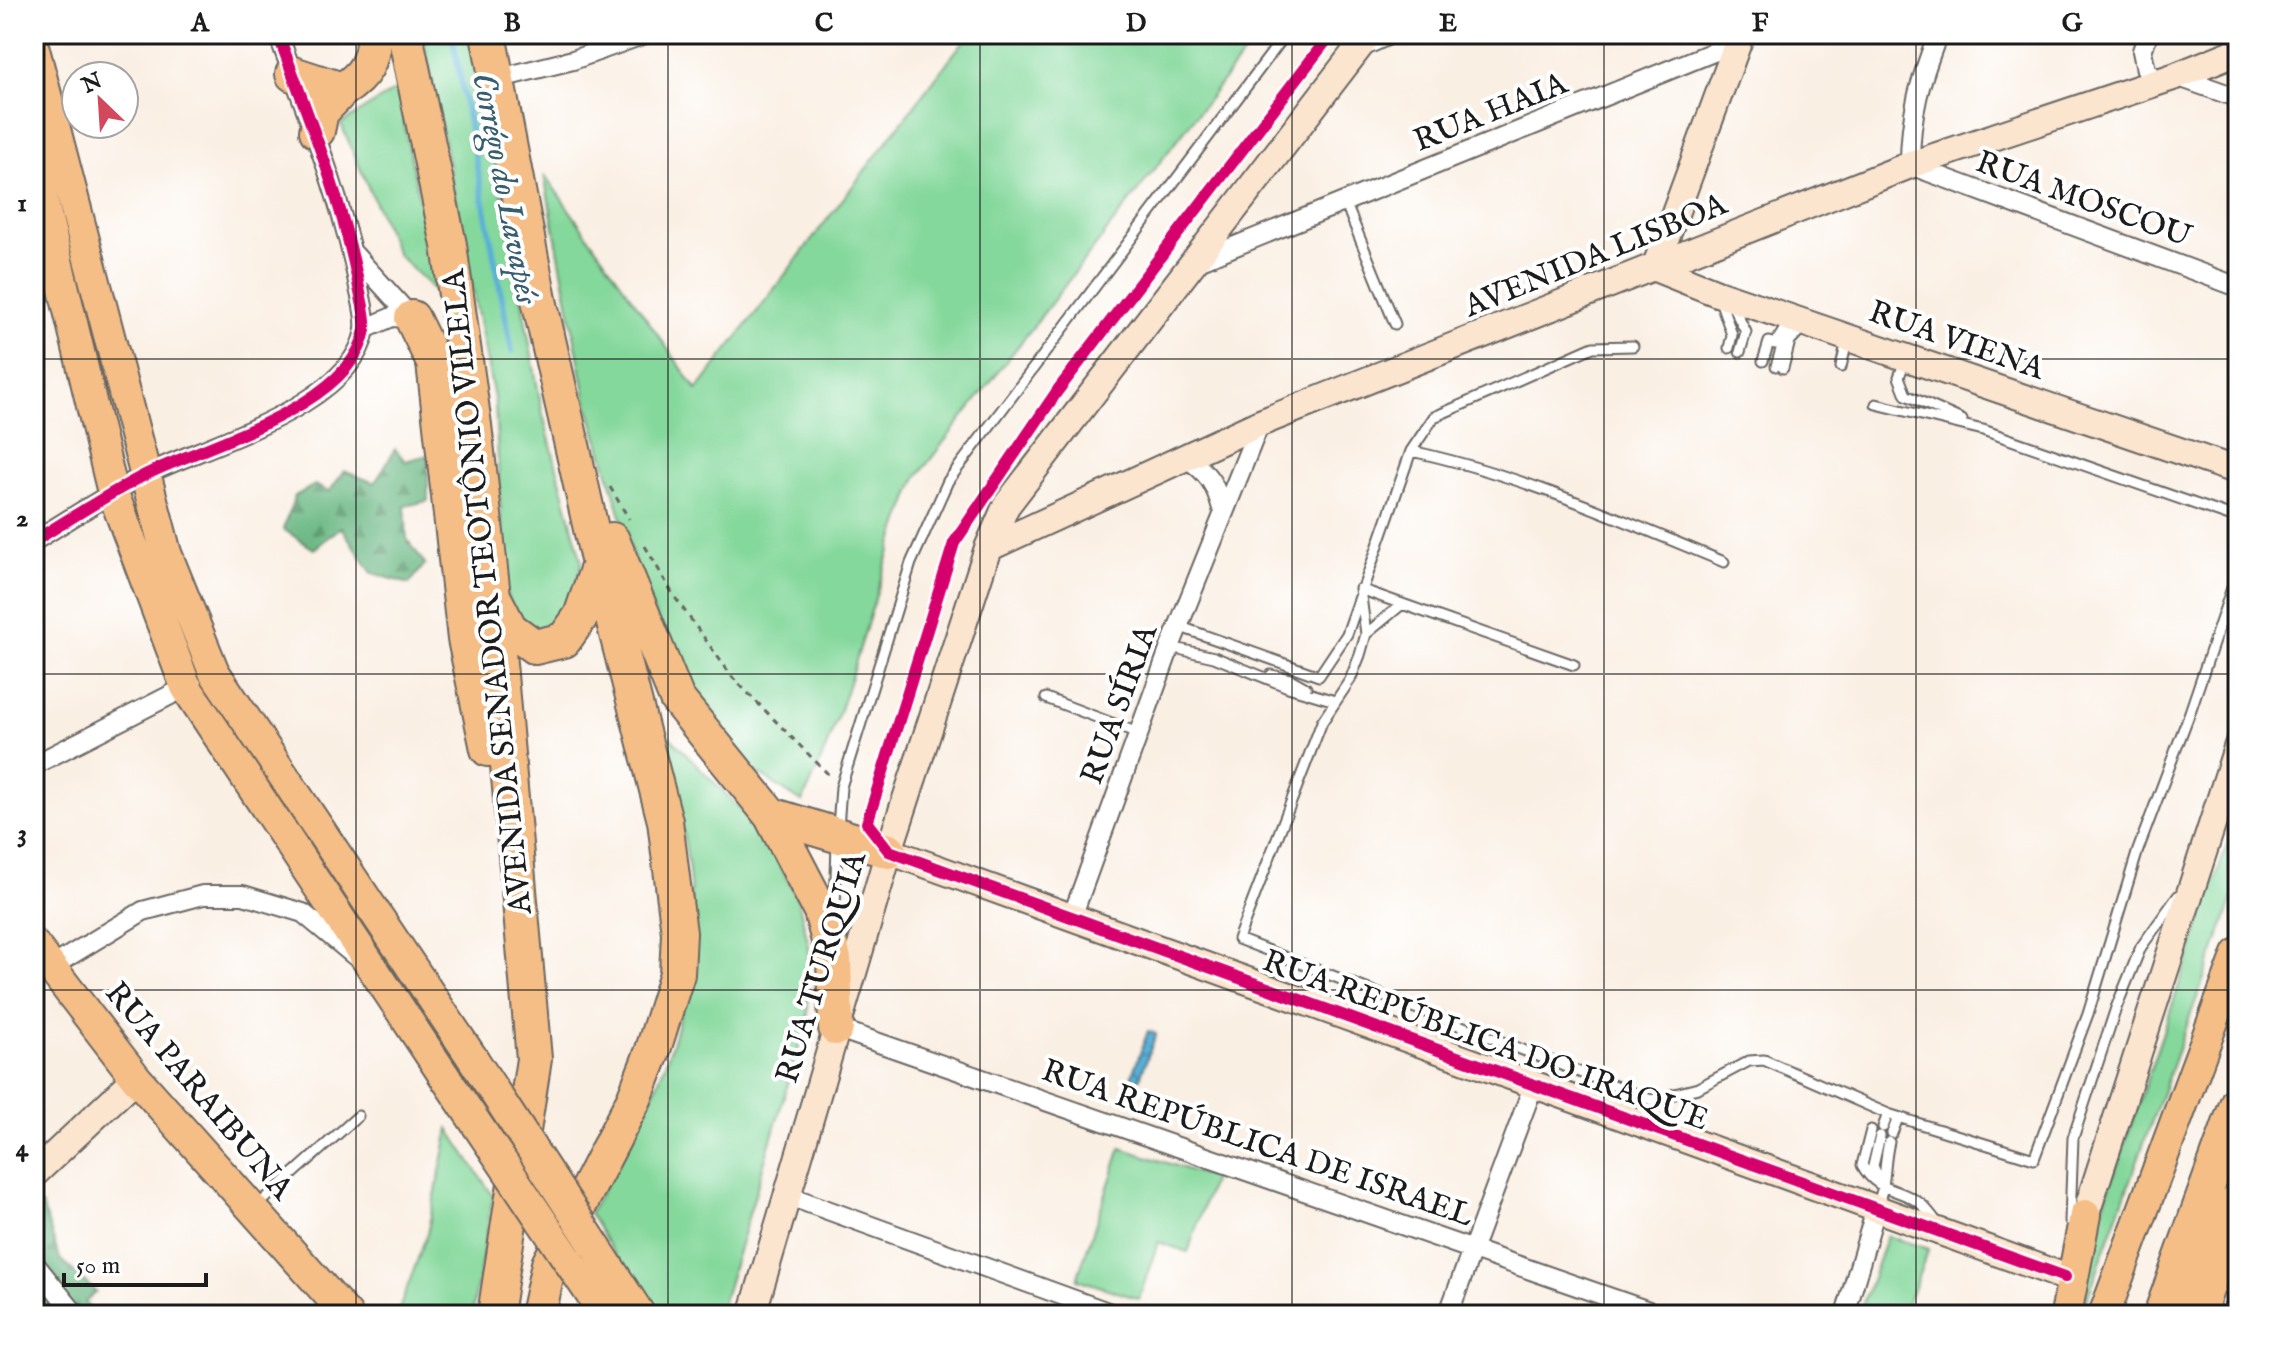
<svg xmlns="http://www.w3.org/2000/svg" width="2272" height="1349" viewBox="0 0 2272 1349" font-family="'IM FELL English',serif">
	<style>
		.green { fill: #84d89b; stroke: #507a5c; stroke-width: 2 }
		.forest { fill: url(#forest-firs); stroke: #446a50; stroke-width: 2 }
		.water { fill: url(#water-waves); stroke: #3a6678; stroke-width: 2 }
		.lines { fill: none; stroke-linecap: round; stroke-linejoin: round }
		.stream { stroke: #59afd5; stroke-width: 6 }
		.lane-casing { stroke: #6a6662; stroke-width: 13 }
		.street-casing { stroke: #6a6662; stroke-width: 22 }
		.secondary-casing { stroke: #6a6662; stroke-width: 30 }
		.primary-casing { stroke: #6a6662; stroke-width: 34 }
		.highway-casing { stroke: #6a6662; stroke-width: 38 }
		.path { stroke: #6a6662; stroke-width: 3; stroke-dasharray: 6 6; stroke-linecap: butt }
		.lane { stroke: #fff; stroke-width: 9 }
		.street { stroke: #fff; stroke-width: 18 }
		.secondary { stroke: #fbe5cf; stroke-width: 26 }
		.primary { stroke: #f5be86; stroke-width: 30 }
		.highway { stroke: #f5be86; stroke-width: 34 }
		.primary-bridge-casing { stroke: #6a6662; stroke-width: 34; stroke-linecap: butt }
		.primary-bridge { stroke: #f5be86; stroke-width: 30 }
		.cycleway-casing { stroke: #fff; stroke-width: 17 }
		.cycleway { stroke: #d6006c; stroke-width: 12 }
		.grid { fill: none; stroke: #1c1c1c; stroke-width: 2; stroke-opacity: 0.55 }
		.labels { text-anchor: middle; stroke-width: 8; stroke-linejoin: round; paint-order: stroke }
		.street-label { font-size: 32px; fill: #1c1c1c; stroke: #fff }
		.water-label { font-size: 34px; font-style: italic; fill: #375e6f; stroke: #fff }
		.neatline { fill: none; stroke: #1c1c1c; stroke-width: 3 }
		.grid-label { font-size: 26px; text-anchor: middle; font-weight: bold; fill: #1c1c1c }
	</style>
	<defs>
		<pattern id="forest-firs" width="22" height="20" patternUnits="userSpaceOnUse" patternTransform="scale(2)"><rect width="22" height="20" fill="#6bb883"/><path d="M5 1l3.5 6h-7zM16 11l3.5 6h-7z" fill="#57956a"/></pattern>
		<pattern id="water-waves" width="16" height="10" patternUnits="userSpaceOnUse" patternTransform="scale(2)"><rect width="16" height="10" fill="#59afd5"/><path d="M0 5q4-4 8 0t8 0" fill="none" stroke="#498eac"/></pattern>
	</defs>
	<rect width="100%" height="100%" fill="#fff"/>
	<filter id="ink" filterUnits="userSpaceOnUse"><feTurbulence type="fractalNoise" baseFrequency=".0125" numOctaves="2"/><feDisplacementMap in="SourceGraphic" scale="16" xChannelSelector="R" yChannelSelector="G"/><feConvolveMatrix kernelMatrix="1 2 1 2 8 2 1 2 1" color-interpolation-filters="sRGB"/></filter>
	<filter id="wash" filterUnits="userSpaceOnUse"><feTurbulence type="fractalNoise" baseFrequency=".006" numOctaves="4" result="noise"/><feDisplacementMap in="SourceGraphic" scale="32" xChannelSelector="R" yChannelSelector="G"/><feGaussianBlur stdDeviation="1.8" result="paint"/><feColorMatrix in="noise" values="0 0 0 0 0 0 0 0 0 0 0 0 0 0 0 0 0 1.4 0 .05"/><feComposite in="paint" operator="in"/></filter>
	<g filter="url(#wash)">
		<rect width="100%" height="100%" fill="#faefe3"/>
		<path class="green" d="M423,34H473L542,411L582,563L561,633L539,636L521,623L505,592L495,403Z
			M969,34H1259L917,477C873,583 853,700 802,802L730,755L687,693L638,573L586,398L544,174L697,390Z
			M397,89L438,294L397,254L341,124Z
			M653,720L760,829L798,900L809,946L808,1016L719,1315H652L589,1213C660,1096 707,997 687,856C681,810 665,765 653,720Z
			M2238,813V885L2081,1315H2066Z
			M449,1129L493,1196L472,1315H397L427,1234Z
			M1121,1148L1213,1178L1188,1252L1158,1242L1139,1299L1077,1279Z
			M1887,1236L1929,1249L1903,1315H1869L1860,1311Z"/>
		<path class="forest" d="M395,449L405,461L428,455V501L405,506L407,539L425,564L409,584L372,573L341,527L314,549L283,529L295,496L315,485L329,492L344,471L375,483Z
			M42,1205L60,1259L96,1292L85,1302L95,1315H34V1206Z"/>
		<path class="water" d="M1148,1031L1156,1034L1132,1100L1124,1097Z"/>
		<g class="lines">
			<path class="stream" d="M452,34L512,351"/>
		</g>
	</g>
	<g filter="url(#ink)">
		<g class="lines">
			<g class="lane-casing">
				<path id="lane" d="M1345,202L1395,324
					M1720,300L1732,335L1729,348
					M1732,305L1746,332L1740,352
					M1906,358L1899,377L1906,395L1962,420
					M1763,361L1769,342L1775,344L1789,322
					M1776,366L1784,339L1792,329
					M1841,367L1847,341
					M1783,368L1790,341L1804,326
					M1876,404L1983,430L2238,519
					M1411,451C1519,474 1622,520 1724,562
					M1360,589L1366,634L1360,655L1350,680L1322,722L1238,939L1651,1100L1698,1088L1749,1061L1764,1060L1888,1114L2034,1159L2088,1014L2138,850L2190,712L2238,570
					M1360,589L1574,665
					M1178,626L1319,676L1347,634L1411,451L1434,417L1593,347L1633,346
					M1366,634L1401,605
					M1170,647L1214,657L1288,687L1335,701
					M1271,675L1290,679L1306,688
					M1046,698L1138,733
					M838,828L841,787L911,563L948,481L1286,34
					M835,912L837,843
					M1883,1127L1888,1114
					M1871,1130L1862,1165C1878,1194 1900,1187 1921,1204C1927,1209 1933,1217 1938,1224
					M1892,1133L1898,1118
					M1880,1136L1873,1166L1881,1183
					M256,1207L358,1116
					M1876,1207C1887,1186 1883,1166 1889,1142
					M2070,1221L2073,1138L2116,1008L2141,947L2178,896"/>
			</g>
			<g class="street-casing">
				<path id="street" d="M1938,34C1920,81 1910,113 1910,165L2238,287
					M2148,34L2142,51L2146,70L2159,82
					M1360,48L1391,34
					M2176,76L2238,98
					M496,79L573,60L645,34
					M352,252L412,318
					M1196,262L1738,42
					M365,329L392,317L412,318
					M1185,457C1209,473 1216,485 1223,512
					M34,541C70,519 106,495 143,476C203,445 352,407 365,330C367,316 360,296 358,282C341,196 308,116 278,34
					M34,765L192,684
					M1072,917L1170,647L1260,423
					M51,967L143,911L203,895H243L303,913L355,956
					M836,1028L1660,1315
					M789,1196L1116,1315
					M34,1263L76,1315
					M1448,1315L1534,1084
					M1845,1315L1876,1209"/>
			</g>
			<g class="secondary-casing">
				<path id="secondary" d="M1655,268L1717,293L2238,471
					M1655,268L1741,34
					M988,548L1260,423L1910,165L2176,76L2238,51
					M889,851L2065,1277
					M34,1174L136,1078
					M2080,1232L2238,745
					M752,1315L889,851L988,548L1006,506L1369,34"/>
			</g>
			<g class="primary-casing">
				<path id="primary" d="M34,49L166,553L214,672L473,1059
					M34,165L113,493L186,687L445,1077
					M34,945L136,1078L347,1315
					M2066,1315L2085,1215
					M2104,1315L2238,954
					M2237,1315L2238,1312"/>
			</g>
			<g class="highway-casing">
				<path id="highway" d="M405,34L449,245L474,425L493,596L534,1059L495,1315
					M488,34L539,300L599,564L665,821L679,933L677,974L652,1053L634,1099L549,1264L538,1315
					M293,74L342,90C366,75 372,62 374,34
					M317,131L321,112L342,90
					M412,318L434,363L465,639L488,749
					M612,540L677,699L771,815L821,911L834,959L836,1028
					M495,600L510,629L535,647L564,640L581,616L599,564
					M771,815L889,851
					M2161,1315L2238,1102
					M2197,1315L2238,1201"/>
			</g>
			<path class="path" d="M610,487L629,519
				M645,546L674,596L733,678L830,776"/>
			<use href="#lane" class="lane"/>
			<use href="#street" class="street"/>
			<use href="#secondary" class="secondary"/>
			<use href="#primary" class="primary"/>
			<use href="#highway" class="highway"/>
			<g class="primary-bridge-casing">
				<path id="primary-bridge" d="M473,1059L640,1315
					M445,1077L605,1315"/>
			</g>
			<use href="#primary-bridge" class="primary-bridge"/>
			<g class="cycleway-casing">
				<path id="cycleway" d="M1331,34L1058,390L954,543L867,823L889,851L2065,1277
					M34,541C70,519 106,495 143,476C203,445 352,407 365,330C367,316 360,296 358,282C341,196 308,116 278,34"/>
			</g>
			<use href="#cycleway" class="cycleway"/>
		</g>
	</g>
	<path class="grid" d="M356,34V1315M668,34V1315M980,34V1315M1292,34V1315M1604,34V1315M1916,34V1315M34,359H2238M34,674H2238M34,990H2238"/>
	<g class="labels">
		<g class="street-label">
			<text transform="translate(1490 111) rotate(-22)" y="11">RUA HAIA</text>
			<text transform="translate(2084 198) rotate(20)" y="11">RUA MOSCOU</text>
			<text transform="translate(1595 254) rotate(-22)" y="11">AVENIDA LISBOA</text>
			<text transform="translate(1957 339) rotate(19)" y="11">RUA VIENA</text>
			<text transform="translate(486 592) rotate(-96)" y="11">AVENIDA SENADOR TEOTÔNIO VILELA</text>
			<text transform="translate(1118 704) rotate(-70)" y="11">RUA SÍRIA</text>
			<text transform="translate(820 967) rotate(-73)" y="11">RUA TURQUIA</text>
			<text transform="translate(1486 1039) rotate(20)" y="11">RUA REPÚBLICA DO IRAQUE</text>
			<text transform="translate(200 1090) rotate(50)" y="11">RUA PARAIBUNA</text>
			<text transform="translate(1258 1142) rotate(19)" y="11">RUA REPÚBLICA DE ISRAEL</text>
		</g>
		<g class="water-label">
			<text transform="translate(507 188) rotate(79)" y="12">Corrégo do Lavapés</text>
		</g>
	</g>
	<rect width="2272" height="1349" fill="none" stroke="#fff" stroke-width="88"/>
	<g transform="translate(100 100) rotate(335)"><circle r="38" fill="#ffffff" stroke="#a4a4a4" stroke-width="2"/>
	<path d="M0-6L14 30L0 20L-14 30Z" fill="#d1495b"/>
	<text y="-12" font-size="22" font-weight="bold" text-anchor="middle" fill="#1c1c1c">N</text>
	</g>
	<path d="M64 1273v12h142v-12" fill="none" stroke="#1c1c1c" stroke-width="4"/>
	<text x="76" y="1273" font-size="24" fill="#1c1c1c" stroke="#ffffff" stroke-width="6" paint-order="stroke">50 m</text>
	<rect x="44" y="44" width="2184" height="1261" class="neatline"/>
	<g class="grid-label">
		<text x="200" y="31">A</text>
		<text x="512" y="31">B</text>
		<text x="824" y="31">C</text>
		<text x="1136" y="31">D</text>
		<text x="1448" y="31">E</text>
		<text x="1760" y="31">F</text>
		<text x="2072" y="31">G</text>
		<text x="22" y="211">1</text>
		<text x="22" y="526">2</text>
		<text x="22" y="841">3</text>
		<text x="22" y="1156">4</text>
	</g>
</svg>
